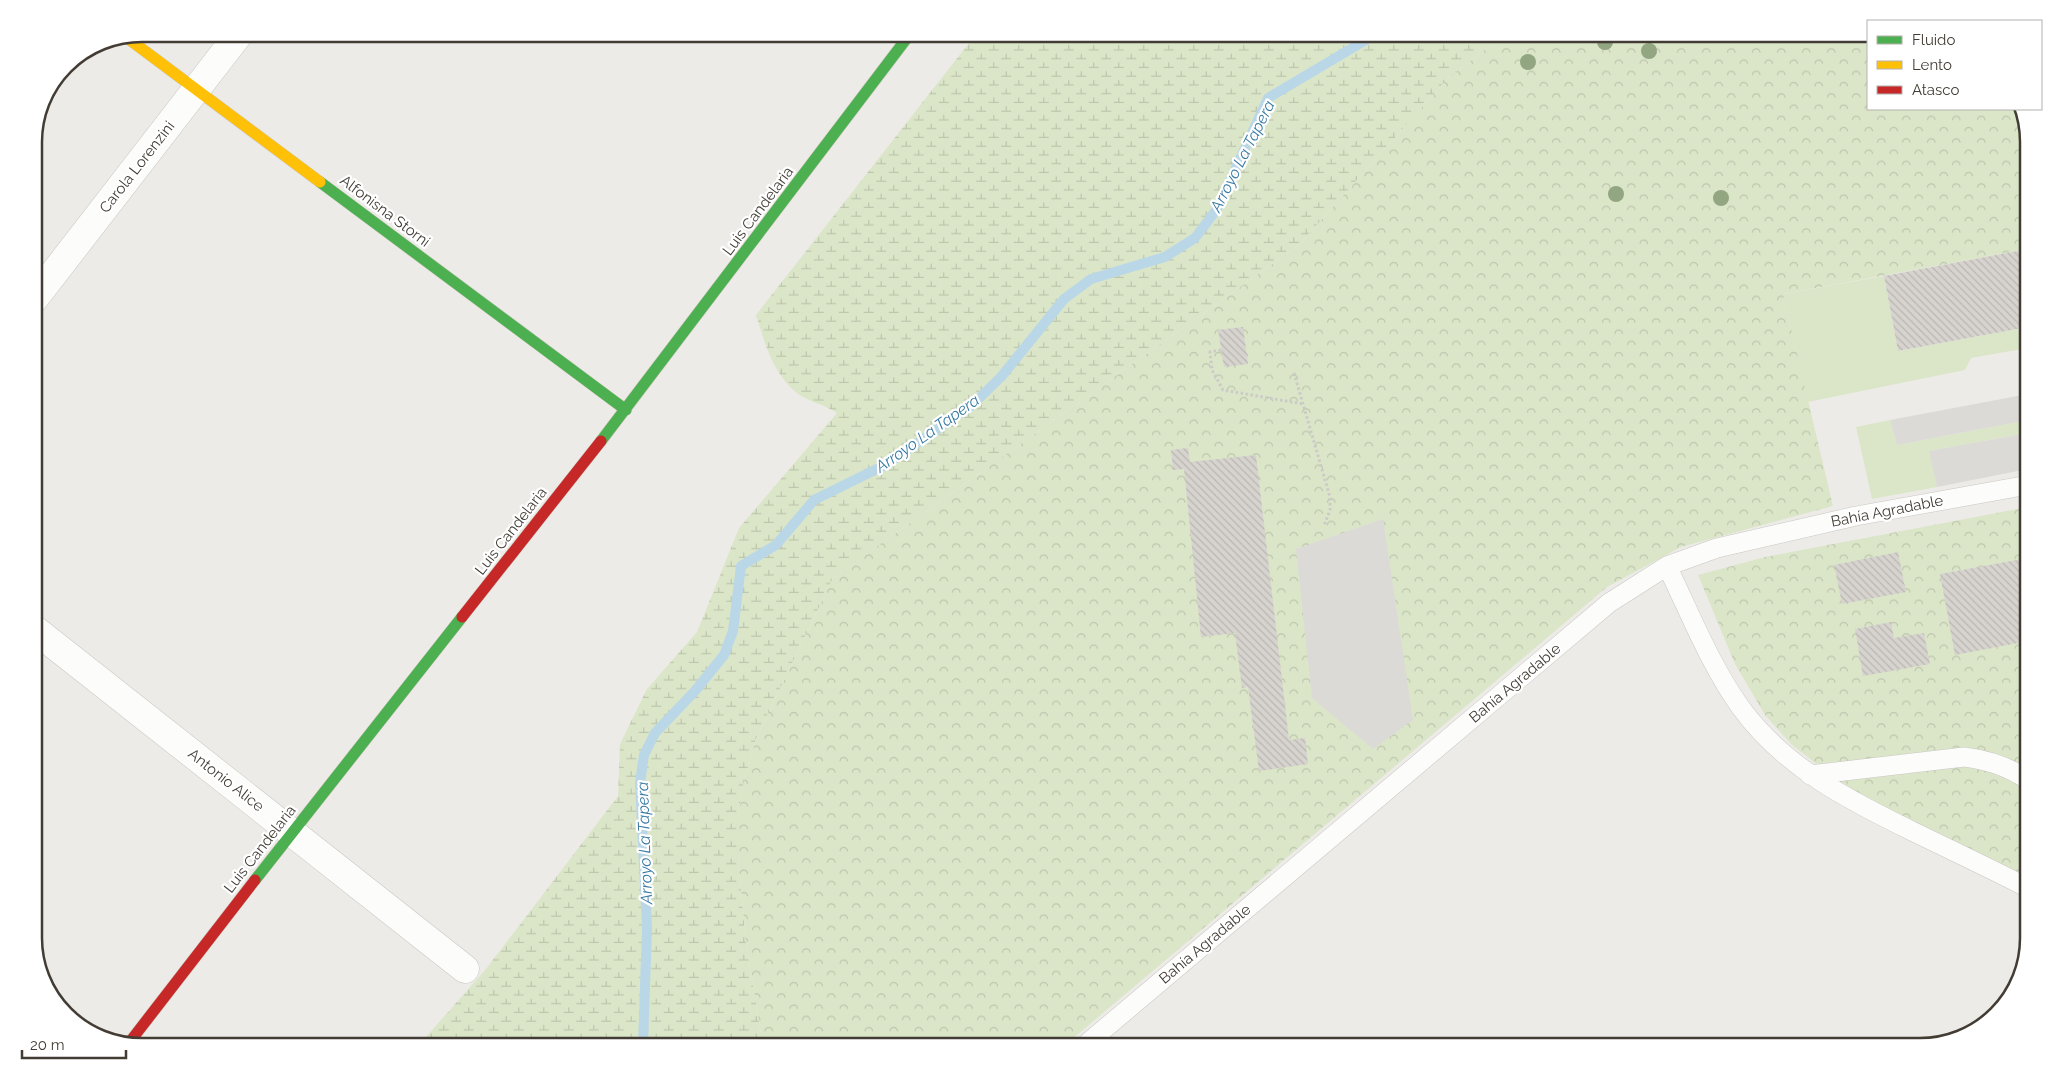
<svg xmlns="http://www.w3.org/2000/svg" width="2062" height="1080" viewBox="0 0 2062 1080" font-family="Raleway,sans-serif">
	<style>
		.grass { fill: #dbe6c9 }
		.wetland { fill: url(#wetland-marsh) }
		.park { fill: url(#park-crowns) }
		.parking { fill: #dcdad7 }
		.lines { fill: none; stroke-linecap: round; stroke-linejoin: round }
		.stream { stroke: #bad7e8; stroke-width: 10 }
		.building { fill: url(#building-back-hatch) }
		.lane-casing { stroke: #c9c7c3; stroke-width: 20 }
		.street-casing { stroke: #c9c7c3; stroke-width: 29 }
		.fast-casing { stroke: #ccc7be; stroke-width: 12 }
		.slow-casing { stroke: #ccc7be; stroke-width: 12 }
		.jam-casing { stroke: #ccc7be; stroke-width: 12 }
		.path { stroke: #cccac6; stroke-width: 3; stroke-dasharray: 2.5 2.5; stroke-linecap: butt }
		.lane { stroke: #fcfcfb; stroke-width: 19 }
		.street { stroke: #fcfcfb; stroke-width: 28 }
		.fast { stroke: #4caf50; stroke-width: 11 }
		.slow { stroke: #ffc107; stroke-width: 11 }
		.jam { stroke: #c62828; stroke-width: 11 }
		.tree { fill: #92a681 }
		.labels { text-anchor: middle; stroke-width: 4.5; stroke-linejoin: round; paint-order: stroke }
		.street-label { font-size: 15px; fill: #423c34; stroke: #fff }
		.water-label { font-size: 16px; font-style: italic; fill: #387aa3; stroke: #fff }
		.rim { fill: none; stroke: #423c34; stroke-width: 2.5 }
	</style>
	<defs>
		<pattern id="wetland-marsh" width="20" height="14" patternUnits="userSpaceOnUse" patternTransform="scale(1.25)"><rect width="20" height="14" fill="#dbe6c9"/><path d="M1 5h8M5 5V1M11 12h8M15 12V8" fill="none" stroke="#bdc6ad"/></pattern>
		<pattern id="park-crowns" width="20" height="18" patternUnits="userSpaceOnUse" patternTransform="scale(1.25)"><rect width="20" height="18" fill="#dbe6c9"/><path d="M2 6a3 3 0 1 1 6 0M12 15a3 3 0 1 1 6 0" fill="none" stroke="#bdc6ad"/></pattern>
		<pattern id="building-back-hatch" width="6" height="6" patternUnits="userSpaceOnUse" patternTransform="scale(1.25)"><rect width="6" height="6" fill="#d7d4cf"/><path d="M-1 5l2 2M0 0l6 6M5-1l2 2" fill="none" stroke="#bab7b2"/></pattern>
	</defs>
	<rect width="100%" height="100%" fill="#edebe7"/>
	<path class="grass" d="M1884,276L1898,351L2028,327V348L1971,358L1965,370L1808,402L1783,294Z
		M1890,420L1897,445L2028,420V433L1930,451L1937,487L1872,499L1856,427Z"/>
	<path class="wetland" d="M976,34H1506L1448,78L1299,245L833,578L756,739L744,781L738,820V857L746,943L763,1046H418L486,969L618,796L620,744L647,689L697,632L739,528L837,413C825,405 810,402 798,394C773,374 765,344 756,315Z"/>
	<path class="park" d="M1506,34H1868V109H2019L2028,135V249L1783,294L1833,506L1681,547L1607,587L1064,1046H763L746,943L738,857V820L744,781L756,739L833,578L1299,245L1448,78Z
		M2028,507V878L1853,792L1792,745L1765,715L1735,664L1698,575L1765,557Z"/>
	<path class="parking" d="M2028,394V420L1897,445L1890,420Z
		M2028,433V469L1937,487L1929,451Z
		M1383,519L1413,720L1373,749L1312,698L1296,549Z"/>
	<g class="lines">
		<path class="stream" d="M643,1046L647,928L640,783L644,755L655,733L695,691L724,655L733,631L741,566L776,545L814,500L887,464L971,406L1001,377L1064,299L1091,279L1165,257L1195,238L1217,209L1268,98L1376,34"/>
	</g>
	<path class="building" d="M2028,249V327L1898,351L1884,276Z
		M1243,327L1248,364L1224,367L1218,330Z
		M1188,448L1190,462L1256,455L1289,740L1305,738L1308,764L1259,771L1248,687L1242,688L1235,633L1201,637L1184,469L1173,470L1171,450Z
		M1898,552L1906,592L1842,604L1834,565Z
		M2028,558V641L1955,655L1940,574Z
		M1891,622L1894,638L1924,633L1930,664L1863,676L1855,629Z"/>
	<g class="lines">
		<g class="lane-casing">
			<path id="lane" d="M1667,566C1690,613 1710,665 1741,708C1785,768 1850,801 1916,833C1953,851 1991,869 2028,888
				M1810,775L1964,757C1988,760 2008,766 2028,780
				M1084,1046L1609,603L1667,566L1717,548L1856,516L2028,485"/>
		</g>
		<g class="street-casing">
			<path id="street" d="M34,299L239,34
				M34,629L465,969"/>
		</g>
		<g class="fast-casing">
			<path id="fast" d="M320,182L626,410
				M601,441L910,34
				M255,880L462,617"/>
		</g>
		<g class="slow-casing">
			<path id="slow" d="M126,37L320,182"/>
		</g>
		<g class="jam-casing">
			<path id="jam" d="M462,617L601,441
				M129,1043L255,880"/>
		</g>
		<path class="path" d="M1221,350L1210,352L1212,370L1223,390L1303,404
			M1294,373L1330,497V510L1324,526"/>
		<use href="#lane" class="lane"/>
		<use href="#street" class="street"/>
		<use href="#fast" class="fast"/>
		<use href="#slow" class="slow"/>
		<use href="#jam" class="jam"/>
	</g>
	<g class="tree">
		<circle cx="1605" cy="42" r="8"/>
		<circle cx="1649" cy="51" r="8"/>
		<circle cx="1528" cy="62" r="8"/>
		<circle cx="1616" cy="194" r="8"/>
		<circle cx="1721" cy="198" r="8"/>
	</g>
	<g class="labels">
		<g class="street-label">
			<text transform="translate(137 167) rotate(-52)" y="5">Carola Lorenzini</text>
			<text transform="translate(385 211) rotate(37)" y="5">Alfonisna Storni</text>
			<text transform="translate(758 211) rotate(-53)" y="5">Luis Candelaria</text>
			<text transform="translate(1887 511) rotate(-11)" y="5">Bahía Agradable</text>
			<text transform="translate(511 531) rotate(-52)" y="5">Luis Candelaria</text>
			<text transform="translate(1515 683) rotate(-40)" y="5">Bahía Agradable</text>
			<text transform="translate(226 780) rotate(38)" y="5">Antonio Alice</text>
			<text transform="translate(260 849) rotate(-52)" y="5">Luis Candelaria</text>
			<text transform="translate(1205 944) rotate(-40)" y="5">Bahía Agradable</text>
		</g>
		<g class="water-label">
			<text transform="translate(1242 156) rotate(-63)" y="6">Arroyo La Tapera</text>
			<text transform="translate(927 433) rotate(-35)" y="6">Arroyo La Tapera</text>
			<text transform="translate(644 843) rotate(-92)" y="6">Arroyo La Tapera</text>
		</g>
	</g>
	<path d="M0 0H2062V1080H0ZM142 42H1920A100 100 0 0 1 2020 142V938A100 100 0 0 1 1920 1038H142A100 100 0 0 1 42 938V142A100 100 0 0 1 142 42Z" fill="#fff" fill-rule="evenodd"/>
	<path class="rim" d="M142 42H1920A100 100 0 0 1 2020 142V938A100 100 0 0 1 1920 1038H142A100 100 0 0 1 42 938V142A100 100 0 0 1 142 42Z"/>
	<rect x="1867" y="20" width="175" height="90" fill="#ffffff" stroke="#b3b1ae"/>
	<rect x="1877" y="36" width="25" height="8" fill="#4caf50" stroke="#b3b1ae"/>
	<text x="1912" y="45" font-size="15" fill="#423c34">Fluido</text>
	<rect x="1877" y="61" width="25" height="8" fill="#ffc107" stroke="#b3b1ae"/>
	<text x="1912" y="70" font-size="15" fill="#423c34">Lento</text>
	<rect x="1877" y="86" width="25" height="8" fill="#c62828" stroke="#b3b1ae"/>
	<text x="1912" y="95" font-size="15" fill="#423c34">Atasco</text>
	<path d="M22 1050v8h104v-8" fill="none" stroke="#423c34" stroke-width="2.5"/>
	<text x="30" y="1050" font-size="15" fill="#423c34" stroke="#ffffff" stroke-width="4" paint-order="stroke">20 m</text>
</svg>
